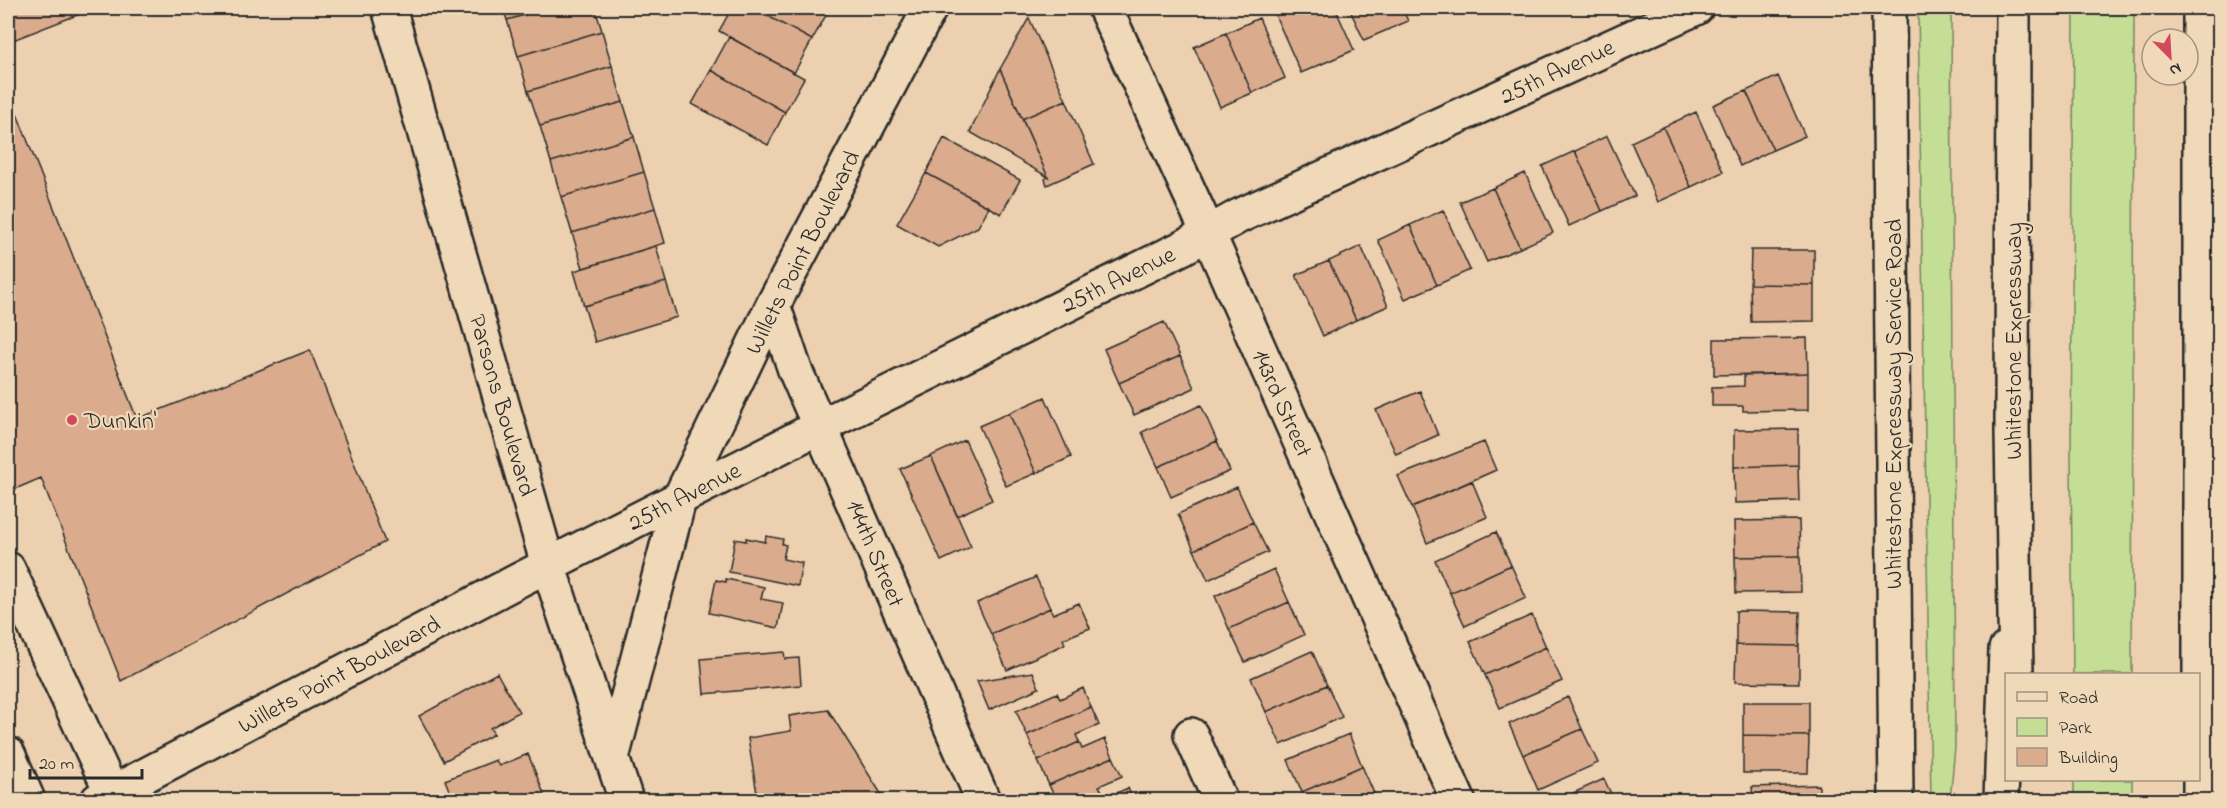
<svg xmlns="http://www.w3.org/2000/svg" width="2227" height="808" viewBox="0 0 2227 808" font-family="'Indie Flower',sans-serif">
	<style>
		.green { fill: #c4de95; stroke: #788460; stroke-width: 1.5 }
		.building { fill: #daab8c; stroke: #2b2b2b; stroke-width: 1.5 }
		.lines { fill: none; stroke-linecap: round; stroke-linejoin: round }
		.minor-casing { stroke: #2b2b2b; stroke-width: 38 }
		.major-casing { stroke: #2b2b2b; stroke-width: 38 }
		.highway-casing { stroke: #2b2b2b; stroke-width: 38 }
		.minor { stroke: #f0d9b8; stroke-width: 33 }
		.major { stroke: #f0d9b8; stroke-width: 33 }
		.highway { stroke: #f0d9b8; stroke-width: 33 }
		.poi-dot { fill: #d1495b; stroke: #f0d9b8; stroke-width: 2 }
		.labels { text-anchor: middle; stroke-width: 4.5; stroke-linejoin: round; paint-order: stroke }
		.street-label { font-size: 24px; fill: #2b2b2b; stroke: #f0d9b8 }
		.poi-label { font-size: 24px; fill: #2b2b2b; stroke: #f0d9b8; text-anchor: start }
	</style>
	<rect width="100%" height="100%" fill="#ecd0af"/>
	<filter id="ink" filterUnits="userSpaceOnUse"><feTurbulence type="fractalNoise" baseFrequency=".0167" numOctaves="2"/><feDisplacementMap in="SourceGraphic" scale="12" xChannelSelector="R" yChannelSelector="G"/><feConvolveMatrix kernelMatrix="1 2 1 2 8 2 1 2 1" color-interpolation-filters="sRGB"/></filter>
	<g filter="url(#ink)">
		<path class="green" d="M1918,8H1951L1955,747L1950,800H1931Z
			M2074,8H2134L2132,674H2073L2071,454Z
			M2074,780H2132V800H2074Z"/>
		<path class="building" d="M8,8H95L8,42Z
			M503,8H549L507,20Z
			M549,8H595L602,31L518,56L507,20Z
			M732,8H753L812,40L794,73L719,31Z
			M753,8H830L812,40Z
			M1272,8H1335L1354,50L1301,73Z
			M1349,8H1402L1408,21L1364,40Z
			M1029,18L1066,100L1022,119L1000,69Z
			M1259,18L1285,78L1252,93L1226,33Z
			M602,31L612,66L528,91L518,56Z
			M1226,33L1252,93L1220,107L1194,47Z
			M729,37L804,78L785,112L711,70Z
			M612,66L623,102L540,126L528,91Z
			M1000,69L1017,107L1048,177L970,132Z
			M711,70L785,112L768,145L692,104Z
			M1778,76L1805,136L1773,150L1746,91Z
			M8,91L137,419L310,350L385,542L121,681L41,478L8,492Z
			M1746,91L1773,150L1740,166L1713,105Z
			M1066,100L1094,164L1047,185L1045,179L1048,177L1022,119Z
			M623,102L634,137L551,162L540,126Z
			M1696,112L1723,172L1691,187L1663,127Z
			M1663,127L1691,187L1658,202L1631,142Z
			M1607,136L1635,196L1602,211L1575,151Z
			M634,137L644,172L561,197L551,162Z
			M944,138L1020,180L1001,214L926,173Z
			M1575,151L1602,211L1569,226L1542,166Z
			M644,172L655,208L572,233L561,197Z
			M926,173L989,207L978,227L938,247L897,224Z
			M1525,173L1553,233L1520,248L1493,188Z
			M1493,188L1520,248L1487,262L1460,202Z
			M655,208L665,243L583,268L572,233Z
			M1443,210L1470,270L1437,285L1410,225Z
			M1410,225L1437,285L1405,299L1378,240Z
			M656,246L666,282L584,306L574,271Z
			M1361,246L1388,306L1356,320L1329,261Z
			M1751,250H1814V285L1750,284Z
			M1329,261L1356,320L1323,336L1296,275Z
			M666,282L677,317L595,342L584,306Z
			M1750,284L1814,285V321L1751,322Z
			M1164,322L1180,356L1119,383L1104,349Z
			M1807,338L1808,373L1714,375V339Z
			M1180,356L1194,388L1134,415L1119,383Z
			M1808,373V410L1743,411V406H1712V387L1744,386V375Z
			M1420,391L1438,435L1396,454L1376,410Z
			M1045,397L1071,457L1036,473L1009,413Z
			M1201,405L1217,441L1158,467L1142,432Z
			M1009,413L1036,473L1006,486L979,426Z
			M1798,429V465L1734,467V430Z
			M965,440L992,500L957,516L931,456Z
			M1217,441L1230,471L1171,497L1158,467Z
			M1484,442L1496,470L1412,507L1398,476Z
			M931,456L971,547L941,561L900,469Z
			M1798,465L1799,501L1735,503L1734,467Z
			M1472,481L1487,517L1427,543L1412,507Z
			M1237,487L1253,522L1194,550L1178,514Z
			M1799,520L1800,556L1735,557L1734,521Z
			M1253,522L1268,552L1208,580L1194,550Z
			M1496,532L1511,565L1450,593L1435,560Z
			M766,536L783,539L782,544L786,545L783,559L802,563L798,586L729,572L735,539L746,541V538L765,542Z
			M1800,556L1801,592L1736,593L1735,557Z
			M1511,565L1526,598L1465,626L1450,593Z
			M1274,569L1289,602L1229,629L1215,596Z
			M1036,577L1050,608L991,634L977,603Z
			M726,579L764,587L761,599L783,603L778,628L709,613L716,580L726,582Z
			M1289,602L1304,635L1245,662L1229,629Z
			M1079,603L1090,628L1063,639L1065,644L1007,670L991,634L1050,608L1053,614Z
			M1736,611L1800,612L1799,646L1736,645Z
			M1532,615L1546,647L1485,675L1470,642Z
			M1736,645L1799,646V683L1735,682Z
			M1546,647L1562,681L1500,708L1485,675Z
			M1312,651L1327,685L1266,712L1251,678Z
			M784,652L785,659L799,658L801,685L704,694L701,659Z
			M1033,672L1039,688L989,710L977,681Z
			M497,673L519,712L490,728L494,734L444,761L419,716Z
			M1327,685L1342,717L1281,745L1266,712Z
			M1083,688L1091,707L1027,735L1016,711L1057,693L1060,699Z
			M1568,697L1582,729L1523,755L1509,724Z
			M1743,702H1809V736L1743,735Z
			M1091,707L1099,725L1076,735L1079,742L1038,761L1027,735Z
			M828,710L885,800H758L748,738L791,731L789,716Z
			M1582,729L1598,763L1538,790L1523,755Z
			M1349,734L1362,766L1302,792L1288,760Z
			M1743,735L1809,736L1808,773H1743Z
			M1105,739L1113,757L1049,785L1038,761L1079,742L1082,749Z
			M528,754L544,794L527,800H453L445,780L496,760L499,766Z
			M1113,757L1122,776L1099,786L1102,791L1082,800H1056L1049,785Z
			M1362,766L1377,800H1306L1302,792Z
			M1604,779L1614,800H1558Z
			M1819,785V800H1753L1752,787Z
			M1128,788L1133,800H1082L1102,791L1105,798Z"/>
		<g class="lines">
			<g class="minor-casing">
				<path id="minor" d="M389,8L548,565L626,800
					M1105,8L1208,233L1458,800
					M773,305L795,370L983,800
					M8,569L112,793
					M1191,735L1220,800
					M8,754L28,800
					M612,758L679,500L773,305L930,8
					M98,800L519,580L821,426L1182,248L1239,216L1696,8"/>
			</g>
			<g class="major-casing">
				<path id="major" d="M1889,8L1896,800"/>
			</g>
			<g class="highway-casing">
				<path id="highway" d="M2013,8L2012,432L2016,674
					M2001,800L2006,649
					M2200,800V8"/>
			</g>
			<use href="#minor" class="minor"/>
			<use href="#major" class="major"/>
			<use href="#highway" class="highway"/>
		</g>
	</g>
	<circle class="poi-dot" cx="72" cy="420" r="6"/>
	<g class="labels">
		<g class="street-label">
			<text transform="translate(1557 71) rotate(-25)" y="8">25th Avenue</text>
			<text transform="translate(802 252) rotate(-63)" y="8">Willets Point Boulevard</text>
			<text transform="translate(1118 279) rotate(-26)" y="8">25th Avenue</text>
			<text transform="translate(2013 341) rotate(-90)" y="8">Whitestone Expressway</text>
			<text transform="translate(1283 403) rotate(66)" y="8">143rd Street</text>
			<text transform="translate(1893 404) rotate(-90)" y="8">Whitestone Expressway Service Road</text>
			<text transform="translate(503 405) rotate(74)" y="8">Parsons Boulevard</text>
			<text transform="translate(684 496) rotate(-27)" y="8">25th Avenue</text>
			<text transform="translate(876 553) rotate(67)" y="8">144th Street</text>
			<text transform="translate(339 674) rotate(-28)" y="8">Willets Point Boulevard</text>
		</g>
		<g class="poi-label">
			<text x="84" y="428">Dunkin'</text>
		</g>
	</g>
	<rect width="2227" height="808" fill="none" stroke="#f0d9b8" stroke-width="30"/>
	<rect x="15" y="15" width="2197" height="778" fill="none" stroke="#2b2b2b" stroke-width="2" filter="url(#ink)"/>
	<rect x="2005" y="673" width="195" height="108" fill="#f0d9b8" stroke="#a19380" stroke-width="1.5"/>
	<rect x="2017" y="692" width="30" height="9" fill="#f0d9b8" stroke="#a19380" stroke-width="1.5"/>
	<text x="2059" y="703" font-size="18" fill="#2b2b2b">Road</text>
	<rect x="2017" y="718" width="30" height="18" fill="#c4de95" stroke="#a19380" stroke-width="1.5"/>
	<text x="2059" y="733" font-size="18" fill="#2b2b2b">Park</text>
	<rect x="2017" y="748" width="30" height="18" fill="#daab8c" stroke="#a19380" stroke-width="1.5"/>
	<text x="2059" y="763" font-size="18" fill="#2b2b2b">Building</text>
	<g transform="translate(2170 57) rotate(156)"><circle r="28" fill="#f0d9b8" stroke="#a19380" stroke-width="1.5"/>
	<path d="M0-4.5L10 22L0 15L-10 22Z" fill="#d1495b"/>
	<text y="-9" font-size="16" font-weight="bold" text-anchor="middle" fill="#2b2b2b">N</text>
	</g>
	<path d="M30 769v9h112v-9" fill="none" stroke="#2b2b2b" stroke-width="3"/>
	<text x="39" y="769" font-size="18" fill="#2b2b2b" stroke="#f0d9b8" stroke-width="4.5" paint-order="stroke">20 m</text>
</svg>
